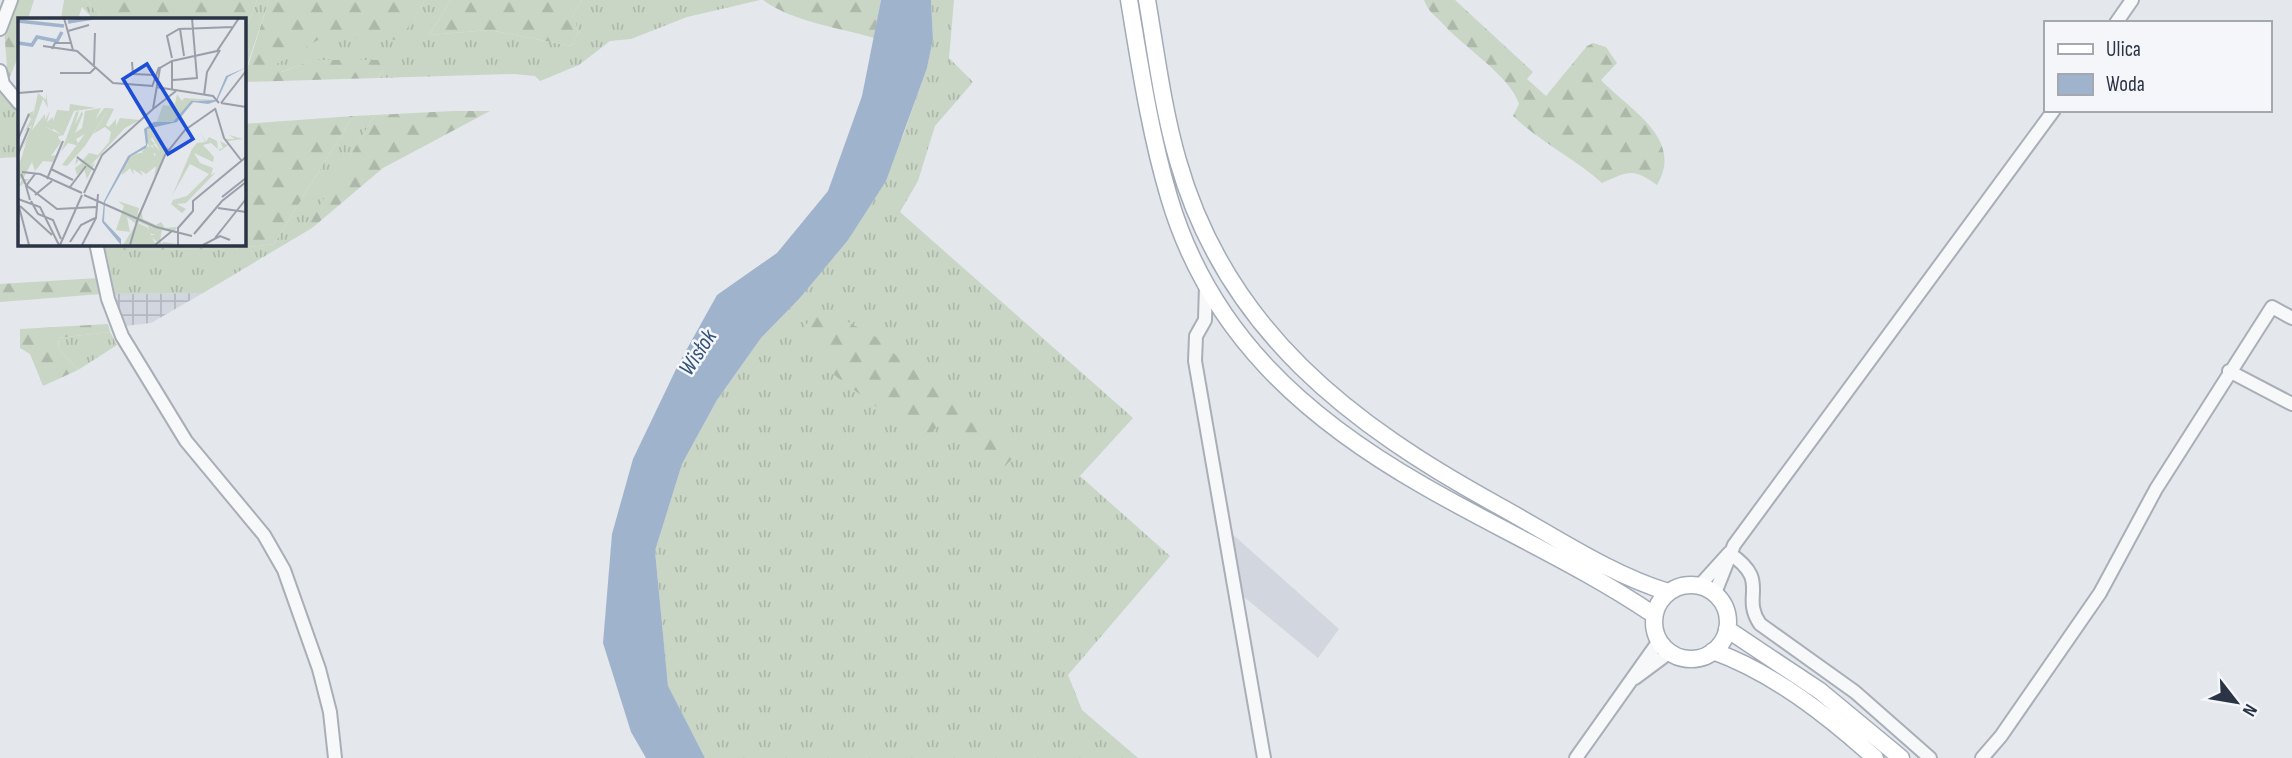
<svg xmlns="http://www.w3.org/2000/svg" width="2292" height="758" viewBox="0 0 2292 758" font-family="'Sofia Sans Condensed',sans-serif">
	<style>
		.built { fill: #d2d6de }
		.industrial { fill: url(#industrial-grid) }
		.grass { fill: url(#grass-tufts) }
		.forest { fill: url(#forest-firs) }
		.water { fill: #9fb4cc }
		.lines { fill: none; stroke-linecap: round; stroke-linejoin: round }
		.minor-casing { stroke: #a9aeb7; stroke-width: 16 }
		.major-casing { stroke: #a3abb8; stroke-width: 19 }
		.minor { stroke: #f7f8fa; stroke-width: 12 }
		.major { stroke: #fff; stroke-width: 16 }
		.labels { text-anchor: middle; stroke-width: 5; stroke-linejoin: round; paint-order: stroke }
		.water-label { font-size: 23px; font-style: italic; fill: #34527a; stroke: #f4f6f9 }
		.inset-river { fill: none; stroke: #9fb4cc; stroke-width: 3.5 }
		.inset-road { fill: none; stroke: #9a9fa9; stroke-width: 2 }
		.view { fill: #1d4ed8; fill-opacity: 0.15; stroke: #1d4ed8; stroke-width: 3.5 }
		.inset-edge { fill: none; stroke: #2b3445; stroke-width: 3.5 }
	</style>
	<defs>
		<pattern id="industrial-grid" width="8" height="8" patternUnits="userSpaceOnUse" patternTransform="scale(1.75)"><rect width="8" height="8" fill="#d2d6de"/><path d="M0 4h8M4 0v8" fill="none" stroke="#b4b8c0"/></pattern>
		<pattern id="grass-tufts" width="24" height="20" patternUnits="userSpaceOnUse" patternTransform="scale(1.75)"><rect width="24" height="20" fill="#c9d6c5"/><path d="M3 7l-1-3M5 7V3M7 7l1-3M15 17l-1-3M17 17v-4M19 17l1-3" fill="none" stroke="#adb8ab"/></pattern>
		<pattern id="forest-firs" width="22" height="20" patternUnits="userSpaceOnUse" patternTransform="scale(1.75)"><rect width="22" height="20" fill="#c9d6c5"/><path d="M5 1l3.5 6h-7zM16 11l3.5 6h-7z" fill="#adb8ab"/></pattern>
	</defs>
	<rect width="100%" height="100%" fill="#e4e7ec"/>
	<path class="built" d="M1230,532L1339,629L1318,658L1244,597Z"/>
	<path class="industrial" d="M203,293L151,323L125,326L115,294Z"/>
	<path class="grass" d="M64,0H86L103,19H93L82,7L78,19H61Z
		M257,0H269L243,78V37Z
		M425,0H451L429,35L489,30L572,46L578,33L573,14L582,0H760L687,17L631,39L610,41L579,65L540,81L535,76L514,74L377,78L385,67L314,60L281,72L276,64L325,35L400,39Z
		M931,0H954L949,58L973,82L935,126L918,181L900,212L1133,418L1080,476L1170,556L1068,675L1082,710L1138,758H705L668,687L655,551L682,464L717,400L761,338L799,299L903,136L927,67L933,39Z
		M0,87L19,110V157L0,158Z
		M375,115L311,221L312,228L203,293L115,294L104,243H113L125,250L234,249L274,244L353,116Z
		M110,332L117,345L78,370L59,349L58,338Z"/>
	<path class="forest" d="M16,0H34L28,19H19V55L8,81L4,28Z
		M86,0H257L243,37V19H103Z
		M269,0H425L400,40L325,36L276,64L282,72L313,60H384L385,67L377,78L243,82Z
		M451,0H582L573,14L578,33L572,46L489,30L429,35Z
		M763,0H881L874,38C837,27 793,22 763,0Z
		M1424,0H1455L1533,72L1527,79L1546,96L1587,46L1593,43L1606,47L1617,63L1601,80C1628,109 1685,138 1657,185C1632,167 1628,172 1602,183C1574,158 1540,142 1513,116L1519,104C1511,77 1465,48 1444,25C1435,15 1429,13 1424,0Z
		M453,111H490L383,168L312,228L310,221L375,115Z
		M353,116L274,244L234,249L125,250L112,245L243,243V124Z
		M98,278L101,294L0,302V284Z
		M819,311L833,314L876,337L899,358L947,387L1005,437L1013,458L1005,466H995L941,424L930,433H911L833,374L802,329Z
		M108,324L110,332L58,338L59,349L78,370L43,386L30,354L20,348V329Z"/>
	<path class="water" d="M881,0H931L933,39L927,68L886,181L848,240L799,299L761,338L717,400L682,464L655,551L668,686L705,758H646L631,732L603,643L612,534L633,459L678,365L717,295L777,253L828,191L862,96Z"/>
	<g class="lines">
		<g class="minor-casing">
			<path id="minor" d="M2116,23L2132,0
				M0,29L11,0
				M0,71L3,84L19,103
				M96,243L108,299L122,336L186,441L264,535L284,570L319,669L330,712L335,758
				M1206,285L1205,320L1196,336L1195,361L1264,758
				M2229,371L2292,404
				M1729,553C1772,582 1740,595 1760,624L1855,692L1930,758
				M1700,585L1729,553
				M1715,593L1734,545L2054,110
				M1635,678L1670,652
				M1576,758L1659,641
				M1982,758L2001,736L2100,593L2156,489L2272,307L2292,318"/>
		</g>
		<g class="major-casing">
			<path id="major" d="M1129,0C1140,66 1150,133 1169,197C1209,333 1305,418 1424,486C1500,530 1582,566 1654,615
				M1147,0C1156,53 1163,109 1178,161C1226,330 1351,425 1499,506C1554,536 1609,574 1668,592
				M1654 622a37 37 0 1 1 74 0a37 37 0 1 1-74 0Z
				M1727,629L1820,691L1901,758
				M1713,651C1774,673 1828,716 1875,758"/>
		</g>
		<use href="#minor" class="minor"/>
		<use href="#major" class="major"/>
	</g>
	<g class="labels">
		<g class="water-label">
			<text transform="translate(697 352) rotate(-57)" y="8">Wisłok</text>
		</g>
	</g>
	<g transform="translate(18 18)">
		<rect width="228" height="228" fill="#e4e7ec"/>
		<path d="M28,73L30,90L25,81L14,112L27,96V109L44,117L40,119L43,124L33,138L38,137L35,144L25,143L17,153L14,144L5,161H11L0,170L5,159L0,163V151L12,127L9,122L4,131L14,107L6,114L13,101L9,96L15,93L16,75L15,98L20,75L28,82ZM159,76L164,83L166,80L198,82H178L155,104L130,106L139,103L145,87L151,88L153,82L157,86ZM83,90L72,113L58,121L61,128L50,125L43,134L58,94L61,93L57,107L64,93L65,96L57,115L64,110L67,93ZM91,90L96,91L88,107L91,109L98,101V108L102,100L122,102L107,110L72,148L77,145L69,161L66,150L59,157L57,150L64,145L61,142L57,147L59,137L64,143L71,135L80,137L91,124L93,114L87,109L75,116ZM131,120L137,126L132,128L141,133L136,131V138L149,129L155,134L147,137L136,159L138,149L129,148L132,152L130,153L121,142L107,151L113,137L131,133ZM100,183L121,190L119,198L123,192L125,201L138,207L143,204L147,210L159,209L156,214L144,212L142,222L144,227L145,224L159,226H146L145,227H142L132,217H138L131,215L130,208L121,204L111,227H105L118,206L109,199L112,214L98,212L106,188Z" fill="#c9d6c5"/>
		<path d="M32,93L29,104L35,99V112L25,108L15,134L18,136L4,152L0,150L10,119L13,127ZM134,107L135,116L152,135L144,138L140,147V138L131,131L139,148L121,141L137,149L128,156L122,152L125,158L115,151L116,157L112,150L104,157L105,151L113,138L116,135L120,136V139L113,137L108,148V151L114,143L122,138L127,139L124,133L129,128L136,131L133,124L142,133L134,119L130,128L129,111ZM182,114L188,124L191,119L199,123L200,132L205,130L202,123L209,127L208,121H217L211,117L225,121L210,123V127L202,133L193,125L185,127L196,139L195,144L176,135L182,145L195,150L193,157L198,154L168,185L159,186L168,191L164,195L153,186L155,182L169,178L191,156L172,146L154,178L174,131L179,125L187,124Z" fill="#c9d6c5"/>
		<path d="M52,86L78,90L56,93L45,118L33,109L39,92L51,93ZM86,90H91L67,128L49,148L44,147ZM119,205L129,209L138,227H113Z" fill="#c9d6c5"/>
		<path d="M227,50L210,59L199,83L190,86L175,84L159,104L129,111L130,124L128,130L113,138L87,184L86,203L103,221V227L84,204L86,183L110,138L128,127L126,111L136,104H155L173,83L198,82L208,58Z" fill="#9fb4cc"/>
		<path class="inset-river" d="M0,3L46,8M50,4L75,0M0,25L14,27L19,19L39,23L44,14"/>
		<path class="inset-road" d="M46,0L55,32M162,11L166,38M50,13L71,7M25,28L59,33L95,65L135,68M34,31L37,25H54M154,40L149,18L161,11L215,9M114,44L115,56L137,57M154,44V71M76,47L77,15M42,55H72L78,49M155,62L179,60L174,0M134,69L141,49M138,69L195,78L201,85M0,75L25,73M186,77L189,54L202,32M203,85L228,53M203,85L228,89M197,90L206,120L223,142M135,91L158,73M0,121L11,96M0,136L11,110M59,139L76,152M33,151L55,162M4,154L22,156L64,175M3,156L8,167L39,191L78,189M29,161L45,123M52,169L68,148M66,175L84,137L135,91L142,50L154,43L199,33L221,0M17,177L34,163M66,177L138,209L174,218M204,179L228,160M0,181L22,189L41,227M12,182L8,168L17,156M13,183L20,196L35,202L43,221M0,185L11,227M2,188L34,217M200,190L228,194M120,200L147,137L167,112L197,91M176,216L204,183L228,164M197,220L228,181M52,224L63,207L77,200M42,227L64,177M64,227L78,200L80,176M112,227L120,200M137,227L154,213M160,227V210L175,193V183L228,139M185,227L202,218L212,222"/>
		<path class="view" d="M129,46L175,121L150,136L105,61Z"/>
		<rect width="228" height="228" class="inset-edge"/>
	</g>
	<rect x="2044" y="21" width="228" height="91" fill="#f4f6f9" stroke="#a4a8b1" stroke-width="2"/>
	<rect x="2058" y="44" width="35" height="10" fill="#ffffff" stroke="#a4a8b1" stroke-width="2"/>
	<text x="2106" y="56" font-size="21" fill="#2b3445">Ulica</text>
	<rect x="2058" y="74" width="35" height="21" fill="#9fb4cc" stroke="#a4a8b1" stroke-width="2"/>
	<text x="2106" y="91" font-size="21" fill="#2b3445">Woda</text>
	<g transform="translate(2236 702) rotate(121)" stroke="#f4f6f9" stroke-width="5" paint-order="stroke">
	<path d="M0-5L12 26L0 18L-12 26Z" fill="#2b3445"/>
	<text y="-10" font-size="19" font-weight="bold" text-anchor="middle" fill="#2b3445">N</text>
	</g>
</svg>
